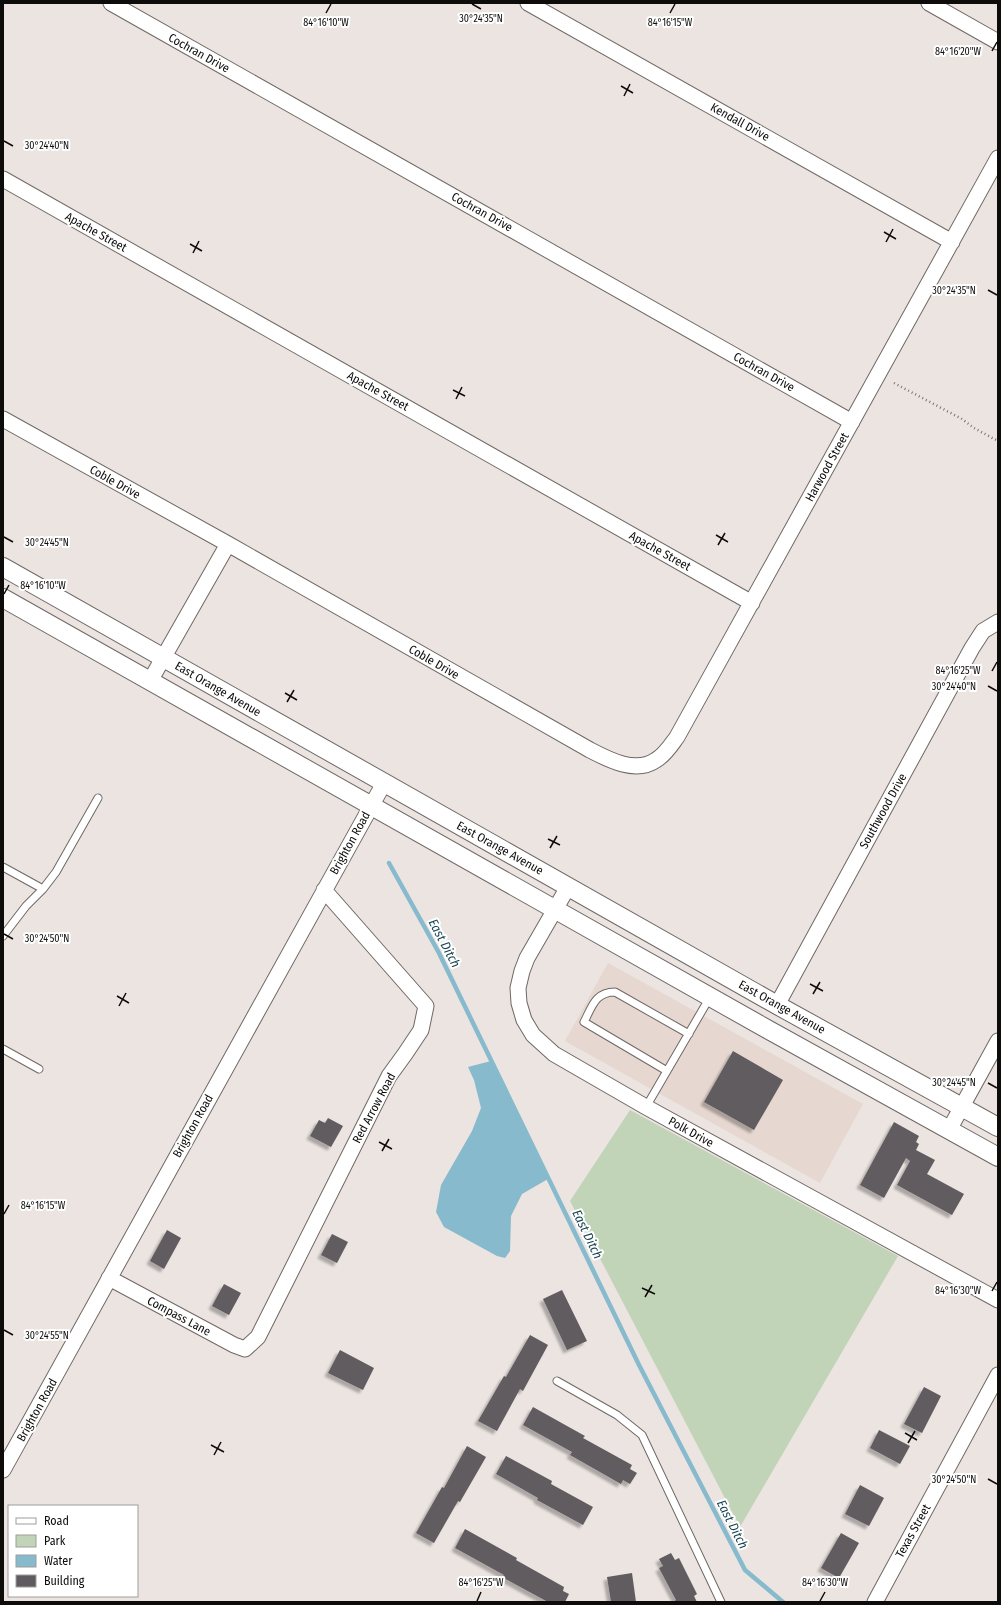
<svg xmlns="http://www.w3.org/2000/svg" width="1001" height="1605" viewBox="0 0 1001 1605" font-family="'Fira Sans Condensed',sans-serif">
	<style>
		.built { fill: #e6d8d0 }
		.green { fill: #c1d4b7 }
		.water { fill: #86bacc }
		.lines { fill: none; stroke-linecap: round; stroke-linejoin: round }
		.stream { stroke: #86bacc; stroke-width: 4.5 }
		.building { fill: #605b60; filter: url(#shadow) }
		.service-casing { stroke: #6f6865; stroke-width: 9 }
		.minor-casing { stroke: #6f6865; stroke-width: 17 }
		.tertiary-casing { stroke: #6f6865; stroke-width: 20 }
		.path { stroke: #7b7774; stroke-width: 2.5; stroke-dasharray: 1 3; stroke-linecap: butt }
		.service { stroke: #fff; stroke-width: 7 }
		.minor { stroke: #fff; stroke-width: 15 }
		.tertiary { stroke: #fff; stroke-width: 18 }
		.ticks { fill: none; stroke: #0e0c0b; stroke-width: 1.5 }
		.labels { text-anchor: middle; stroke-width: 4; stroke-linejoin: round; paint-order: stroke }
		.street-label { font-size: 12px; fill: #0e0c0b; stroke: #fff }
		.water-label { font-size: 13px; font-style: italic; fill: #174552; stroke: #fff }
		.ticks-label { font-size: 10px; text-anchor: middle; fill: #0e0c0b; stroke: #fff; stroke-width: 4; stroke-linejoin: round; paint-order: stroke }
	</style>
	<defs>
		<filter id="shadow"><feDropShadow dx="-3.5" dy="3.5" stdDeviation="1" flood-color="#0004"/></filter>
	</defs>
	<rect width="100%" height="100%" fill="#ebe4e0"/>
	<path class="built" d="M608,963L863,1104L820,1183L565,1041Z"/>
	<path class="green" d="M630,1110L898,1256L740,1527L570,1201Z"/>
	<path class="water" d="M491,1061L548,1179L522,1194L511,1216L510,1251L505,1258L497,1256L444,1227L436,1212L441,1185L472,1131L481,1108L474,1080L468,1067Z"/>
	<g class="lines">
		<path class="stream" d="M389,863L439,953L639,1365L745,1570L783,1602"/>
	</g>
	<path class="building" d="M733,1051L783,1080L754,1130L704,1102Z
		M328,1118L343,1126L331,1147L310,1136L319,1120L325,1123Z
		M894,1122L919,1136L916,1142L919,1144L916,1150L935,1160L927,1174L964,1194L952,1215L897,1185L910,1161L906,1158L884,1198L860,1185Z
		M167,1230L181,1238L164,1269L150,1261Z
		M332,1234L348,1242L337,1263L321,1255Z
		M224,1284L241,1293L229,1315L212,1306Z
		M562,1290L587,1341L567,1350L543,1299Z
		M530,1335L548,1345L523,1391L520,1389L497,1431L478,1421L504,1376L506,1377Z
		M340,1350L374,1368L363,1390L328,1373Z
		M924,1387L941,1396L922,1433L904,1424Z
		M533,1407L585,1436L583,1438L632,1465L630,1469L637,1473L630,1484L623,1480L621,1484L570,1455L572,1452L523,1425Z
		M879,1430L910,1446L900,1464L870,1448Z
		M467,1446L486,1457L460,1502L458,1501L434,1543L416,1533L442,1487L444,1488Z
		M506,1456L552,1481L551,1484L593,1507L583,1525L537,1500L538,1498L496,1474Z
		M860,1485L884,1498L869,1526L845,1514Z
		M465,1529L517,1558L516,1560L564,1587L563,1591L569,1594L565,1602H548L502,1577L504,1575L455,1548Z
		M841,1533L859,1543L839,1578L821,1568Z
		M671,1553L675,1560L679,1558L697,1594L694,1596L697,1602H673L676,1600L659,1568L663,1566L659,1559Z
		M632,1573L636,1602H611L607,1577Z"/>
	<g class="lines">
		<g class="service-casing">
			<path id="service" d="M3,867L43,889
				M3,936L26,906L43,889L56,872L98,798
				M3,1049L39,1069
				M667,1071L584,1022C592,1007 595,992 615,992L689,1034
				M646,1107L710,997
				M557,1381L617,1415L642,1435L721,1602"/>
		</g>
		<g class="minor-casing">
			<path id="minor" d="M111,3L852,422
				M528,3L952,242
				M929,3L998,42
				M3,179L752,603
				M3,419L228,544L590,750C609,760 636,774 656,760C665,755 671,745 677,737L998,158
				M150,681L228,544
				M568,887L527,958L522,971L518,988L519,1003L524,1020L533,1035L554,1054L646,1107L998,1300
				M777,1005L972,648L983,631L998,622
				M949,1130L998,1041
				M109,1278L234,1345L245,1349L258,1337L389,1076L405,1054L421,1030L426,1006L324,890
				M3,1470L384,783
				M875,1602L998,1375"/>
		</g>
		<g class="tertiary-casing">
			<path id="tertiary" d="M3,567L777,1005L998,1127
				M3,598L767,1029L998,1157"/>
		</g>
		<path class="path" d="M894,383L962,419L974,428L998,441"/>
		<use href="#service" class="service"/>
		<use href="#minor" class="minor"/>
		<use href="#tertiary" class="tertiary"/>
	</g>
	<path class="ticks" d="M472,4L481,9M326,13L331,4M670,13L675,4M992,51L997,42M621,86L633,93M624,96L630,84M4,141L13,146M884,232L896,239M886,242L893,229M190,244L202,251M193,253L199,241M988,290L997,295M453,390L465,396M456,399L462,387M716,535L728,542M4,537L13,542M718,545L725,533M4,594L9,585M992,671L997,662M988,686L997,691M285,693L297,700M287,702L294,690M548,839L560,845M550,848L557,836M4,934L13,939M810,984L823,991M813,994L820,982M117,996L129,1003M119,1006L126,993M988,1083L997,1088M379,1142L392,1149M382,1151L389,1139M4,1214L9,1205M642,1288L655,1294M992,1291L997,1282M645,1297L652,1285M4,1330L13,1335M905,1433L917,1440M908,1443L915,1431M211,1445L224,1452M214,1455L221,1442M988,1479L997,1484M477,1601L481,1592M820,1601L825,1592"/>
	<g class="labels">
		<g class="street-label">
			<text transform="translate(199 53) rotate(29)" y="4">Cochran Drive</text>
			<text transform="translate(740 122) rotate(29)" y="4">Kendall Drive</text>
			<text transform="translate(482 212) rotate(29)" y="4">Cochran Drive</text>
			<text transform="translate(96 232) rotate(29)" y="4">Apache Street</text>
			<text transform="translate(764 372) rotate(29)" y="4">Cochran Drive</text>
			<text transform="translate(378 391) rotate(29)" y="4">Apache Street</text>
			<text transform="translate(827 467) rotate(-61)" y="4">Harwood Street</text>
			<text transform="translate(115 482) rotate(29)" y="4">Coble Drive</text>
			<text transform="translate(660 551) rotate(29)" y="4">Apache Street</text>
			<text transform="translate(434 662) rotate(30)" y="4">Coble Drive</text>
			<text transform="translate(218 689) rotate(30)" y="4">East Orange Avenue</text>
			<text transform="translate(883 811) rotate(-61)" y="4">Southwood Drive</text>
			<text transform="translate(350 843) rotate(-61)" y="4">Brighton Road</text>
			<text transform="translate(500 848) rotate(29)" y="4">East Orange Avenue</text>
			<text transform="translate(782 1007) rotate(29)" y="4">East Orange Avenue</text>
			<text transform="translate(374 1108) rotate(-62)" y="4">Red Arrow Road</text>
			<text transform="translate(193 1126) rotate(-61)" y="4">Brighton Road</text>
			<text transform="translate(691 1132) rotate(29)" y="4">Polk Drive</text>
			<text transform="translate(179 1316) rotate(28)" y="4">Compass Lane</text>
			<text transform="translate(37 1410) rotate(-61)" y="4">Brighton Road</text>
			<text transform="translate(913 1531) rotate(-61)" y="4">Texas Street</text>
		</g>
		<g class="water-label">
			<text transform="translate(445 943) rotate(62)" y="5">East Ditch</text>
			<text transform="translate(588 1234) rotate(64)" y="5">East Ditch</text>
			<text transform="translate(733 1524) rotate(63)" y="5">East Ditch</text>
		</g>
	</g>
	<g class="ticks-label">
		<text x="481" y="22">30°24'35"N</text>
		<text x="326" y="26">84°16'10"W</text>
		<text x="670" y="26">84°16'15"W</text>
		<text x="958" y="55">84°16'20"W</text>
		<text x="47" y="149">30°24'40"N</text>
		<text x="954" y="294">30°24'35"N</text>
		<text x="47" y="546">30°24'45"N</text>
		<text x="43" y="589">84°16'10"W</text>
		<text x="958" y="674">84°16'25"W</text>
		<text x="954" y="690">30°24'40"N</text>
		<text x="47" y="942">30°24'50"N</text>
		<text x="954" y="1086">30°24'45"N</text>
		<text x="43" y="1209">84°16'15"W</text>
		<text x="958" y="1294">84°16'30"W</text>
		<text x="47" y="1339">30°24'55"N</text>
		<text x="954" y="1483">30°24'50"N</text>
		<text x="481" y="1586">84°16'25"W</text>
		<text x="825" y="1586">84°16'30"W</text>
	</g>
	<rect width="1001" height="1605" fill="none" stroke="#0e0c0b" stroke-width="8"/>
	<rect x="8" y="1505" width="130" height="92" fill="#ffffff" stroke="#9f9e9d"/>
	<rect x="16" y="1518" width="20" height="6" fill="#ffffff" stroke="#9f9e9d"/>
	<text x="44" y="1525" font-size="12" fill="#0e0c0b">Road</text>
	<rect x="16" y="1535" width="20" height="12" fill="#c1d4b7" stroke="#9f9e9d"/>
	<text x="44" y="1545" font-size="12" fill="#0e0c0b">Park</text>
	<rect x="16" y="1555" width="20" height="12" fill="#86bacc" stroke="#9f9e9d"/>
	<text x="44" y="1565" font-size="12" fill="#0e0c0b">Water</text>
	<rect x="16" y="1575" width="20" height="12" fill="#605b60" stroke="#9f9e9d"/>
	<text x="44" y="1585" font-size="12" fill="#0e0c0b">Building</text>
</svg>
